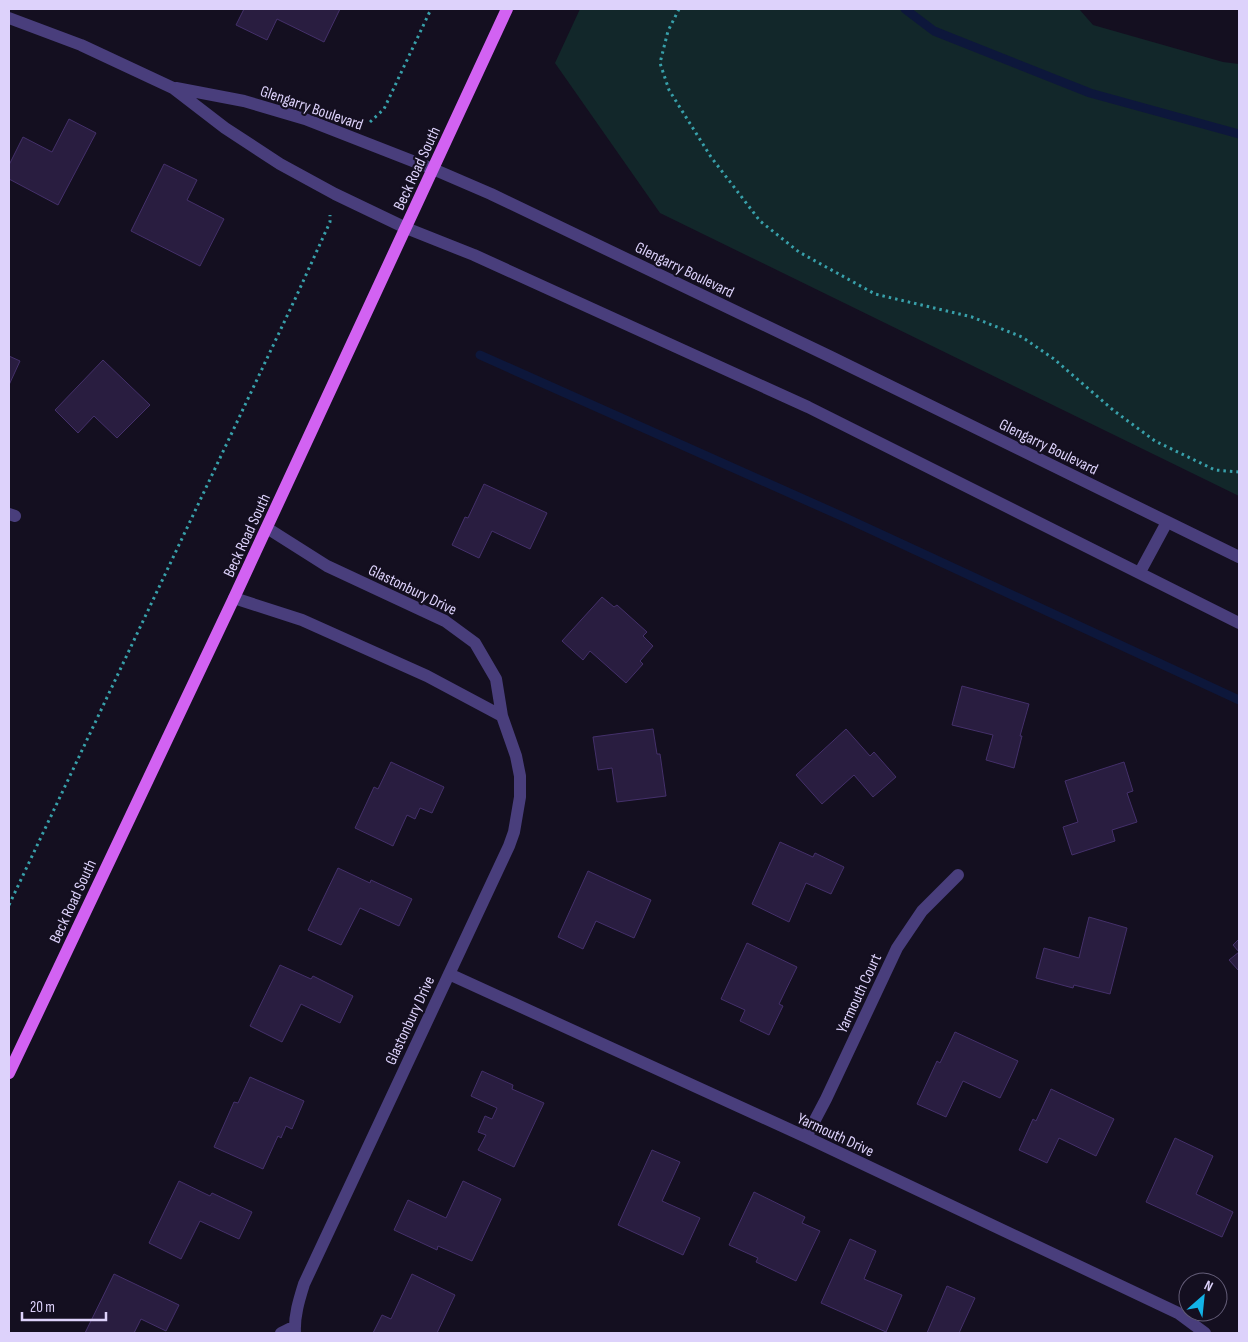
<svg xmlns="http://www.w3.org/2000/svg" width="1248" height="1342" viewBox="0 0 1248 1342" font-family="'Sofia Sans Condensed',sans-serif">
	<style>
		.green { fill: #12272a }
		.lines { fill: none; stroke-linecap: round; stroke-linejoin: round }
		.stream { stroke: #0d173b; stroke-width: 9 }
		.building { fill: #291d40; stroke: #44306a }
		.path { stroke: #38a0aa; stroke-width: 3; stroke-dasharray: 2.5 4; stroke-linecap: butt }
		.minor { stroke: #493e7c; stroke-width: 12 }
		.major { stroke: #d262f2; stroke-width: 12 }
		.labels { text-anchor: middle; stroke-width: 4.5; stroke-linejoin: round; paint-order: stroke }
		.street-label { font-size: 16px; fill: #ddd2fb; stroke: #140f20 }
	</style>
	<rect width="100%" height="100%" fill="#140f20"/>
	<path class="green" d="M580,9H1079L1093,25L1223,62L1239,64V496L660,213L555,63Z"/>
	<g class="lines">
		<path class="stream" d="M905,9L934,31L1090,93L1239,134
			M480,355L848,519L1239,700"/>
	</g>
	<path class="building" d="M244,9H340L324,42L277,19L267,40L236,25Z
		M69,119L96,133L58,205L9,179V165L23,137L52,152Z
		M164,164L197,180L187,200L224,219L200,266L131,231Z
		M9,356L20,361L9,385Z
		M103,360L150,405L117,438L94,416L78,433L55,410Z
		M484,484L547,513L530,549L492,531L479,558L452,545L465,517L468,518Z
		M602,597L614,607L617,605L647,632L643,636L653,646L640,661L643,664L626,683L590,651L583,660L562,641Z
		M962,686L1029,704L1020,736H1022L1014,768L986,760L993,735L952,725Z
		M653,729L657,754H660L666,796L617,802L612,768L598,770L593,737Z
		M846,729L870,756L874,752L896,777L873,797L854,775L822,804L796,775Z
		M391,762L444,787L432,813L420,808L415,819L407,815L393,846L355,828L374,787L378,789Z
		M1124,762L1133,791L1127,793L1137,822L1112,830L1115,841L1072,855L1063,827L1078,822L1065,781Z
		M780,842L813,857L815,853L844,867L831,894L806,883L789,922L752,904Z
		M338,868L370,883L371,880L412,899L399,926L360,908L341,945L308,930Z
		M588,871L651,900L634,938L596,921L583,949L558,937Z
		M1089,917L1127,928L1110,994L1074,985L1073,988L1036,978L1044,948L1079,958Z
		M1239,939V971L1229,960L1239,952L1233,945Z
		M747,943L797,967L779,1004L783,1006L769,1035L740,1021L745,1010L721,999Z
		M280,965L311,979L313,976L353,996L340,1023L301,1004L282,1042L250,1026Z
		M955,1032L1018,1061L1000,1098L963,1081L946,1117L917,1104L937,1061L940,1063Z
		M482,1071L513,1085L512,1089L544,1103L514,1167L478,1150L486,1135L478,1132L485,1116L492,1119L497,1108L471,1096Z
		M250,1077L304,1101L292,1129L286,1126L281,1138L278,1136L263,1169L214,1147L234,1102L238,1103Z
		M1051,1089L1114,1119L1096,1156L1059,1138L1047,1163L1019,1150L1033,1119L1036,1121Z
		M1175,1138L1213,1156L1196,1194L1233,1212L1222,1237L1146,1202Z
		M652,1150L680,1162L662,1201L700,1218L683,1255L618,1225Z
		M179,1181L210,1196L212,1193L252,1212L239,1239L200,1221L181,1259L149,1243Z
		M463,1181L501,1199L472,1261L438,1246L437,1250L394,1230L408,1200L446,1218Z
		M754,1192L805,1217L802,1223L820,1231L796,1281L756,1262L758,1258L729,1245Z
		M850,1239L876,1251L864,1279L902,1295L886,1332L821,1303Z
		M114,1274L179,1305L166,1331L141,1319L134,1333H85Z
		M412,1274L455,1295L437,1333H373L382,1315L391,1319Z
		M947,1286L975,1298L959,1333H927Z"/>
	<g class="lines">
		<path class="path" d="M679,9L668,31L660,63L669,90L711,157L760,221L799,252L875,294L972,317L1022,337L1054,359L1113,410L1155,441L1215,470L1239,472
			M370,122L384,109L431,9
			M9,905L296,297L330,222V215"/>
		<path class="minor" d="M9,18L81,45L173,88L225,128L280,164L335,194L406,228L474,255L808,407L1239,623
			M176,88L244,101L305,119L433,169L491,194L831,357L1239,557
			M9,514L15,516
			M267,528L327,566L445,621L475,643L496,679L502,716L516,756L520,776V797L514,832L509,846L304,1284C299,1300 294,1316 295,1333
			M1140,572L1167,522
			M234,598L302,620L427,676L502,716
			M449,974L806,1137L1178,1313L1205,1333
			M806,1137L826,1099L897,948L922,911L958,875
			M281,1333L295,1326"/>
		<path class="major" d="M9,1073L234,598L507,9"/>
	</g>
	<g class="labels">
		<g class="street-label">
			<text transform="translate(312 107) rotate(19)" y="6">Glengarry Boulevard</text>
			<text transform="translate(416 168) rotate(-65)" y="6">Beck Road South</text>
			<text transform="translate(685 269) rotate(26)" y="6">Glengarry Boulevard</text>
			<text transform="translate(1049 446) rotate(26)" y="6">Glengarry Boulevard</text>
			<text transform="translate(246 535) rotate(-65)" y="6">Beck Road South</text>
			<text transform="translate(413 589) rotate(26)" y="6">Glastonbury Drive</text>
			<text transform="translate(72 901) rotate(-65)" y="6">Beck Road South</text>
			<text transform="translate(858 993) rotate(-65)" y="6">Yarmouth Court</text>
			<text transform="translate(409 1020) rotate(-65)" y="6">Glastonbury Drive</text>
			<text transform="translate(836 1134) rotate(25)" y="6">Yarmouth Drive</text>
		</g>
	</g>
	<rect width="1248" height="1342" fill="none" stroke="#ddd2fb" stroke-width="20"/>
	<g transform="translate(1203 1297) rotate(27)"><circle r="24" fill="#140f20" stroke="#645d78"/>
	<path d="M0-4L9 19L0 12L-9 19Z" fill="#12b3e7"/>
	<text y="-8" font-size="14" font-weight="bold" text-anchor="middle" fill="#ddd2fb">N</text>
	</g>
	<path d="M22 1312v8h84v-8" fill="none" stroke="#ddd2fb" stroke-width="2.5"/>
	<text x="30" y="1312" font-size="15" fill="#ddd2fb" stroke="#140f20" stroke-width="4" paint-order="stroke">20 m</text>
</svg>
